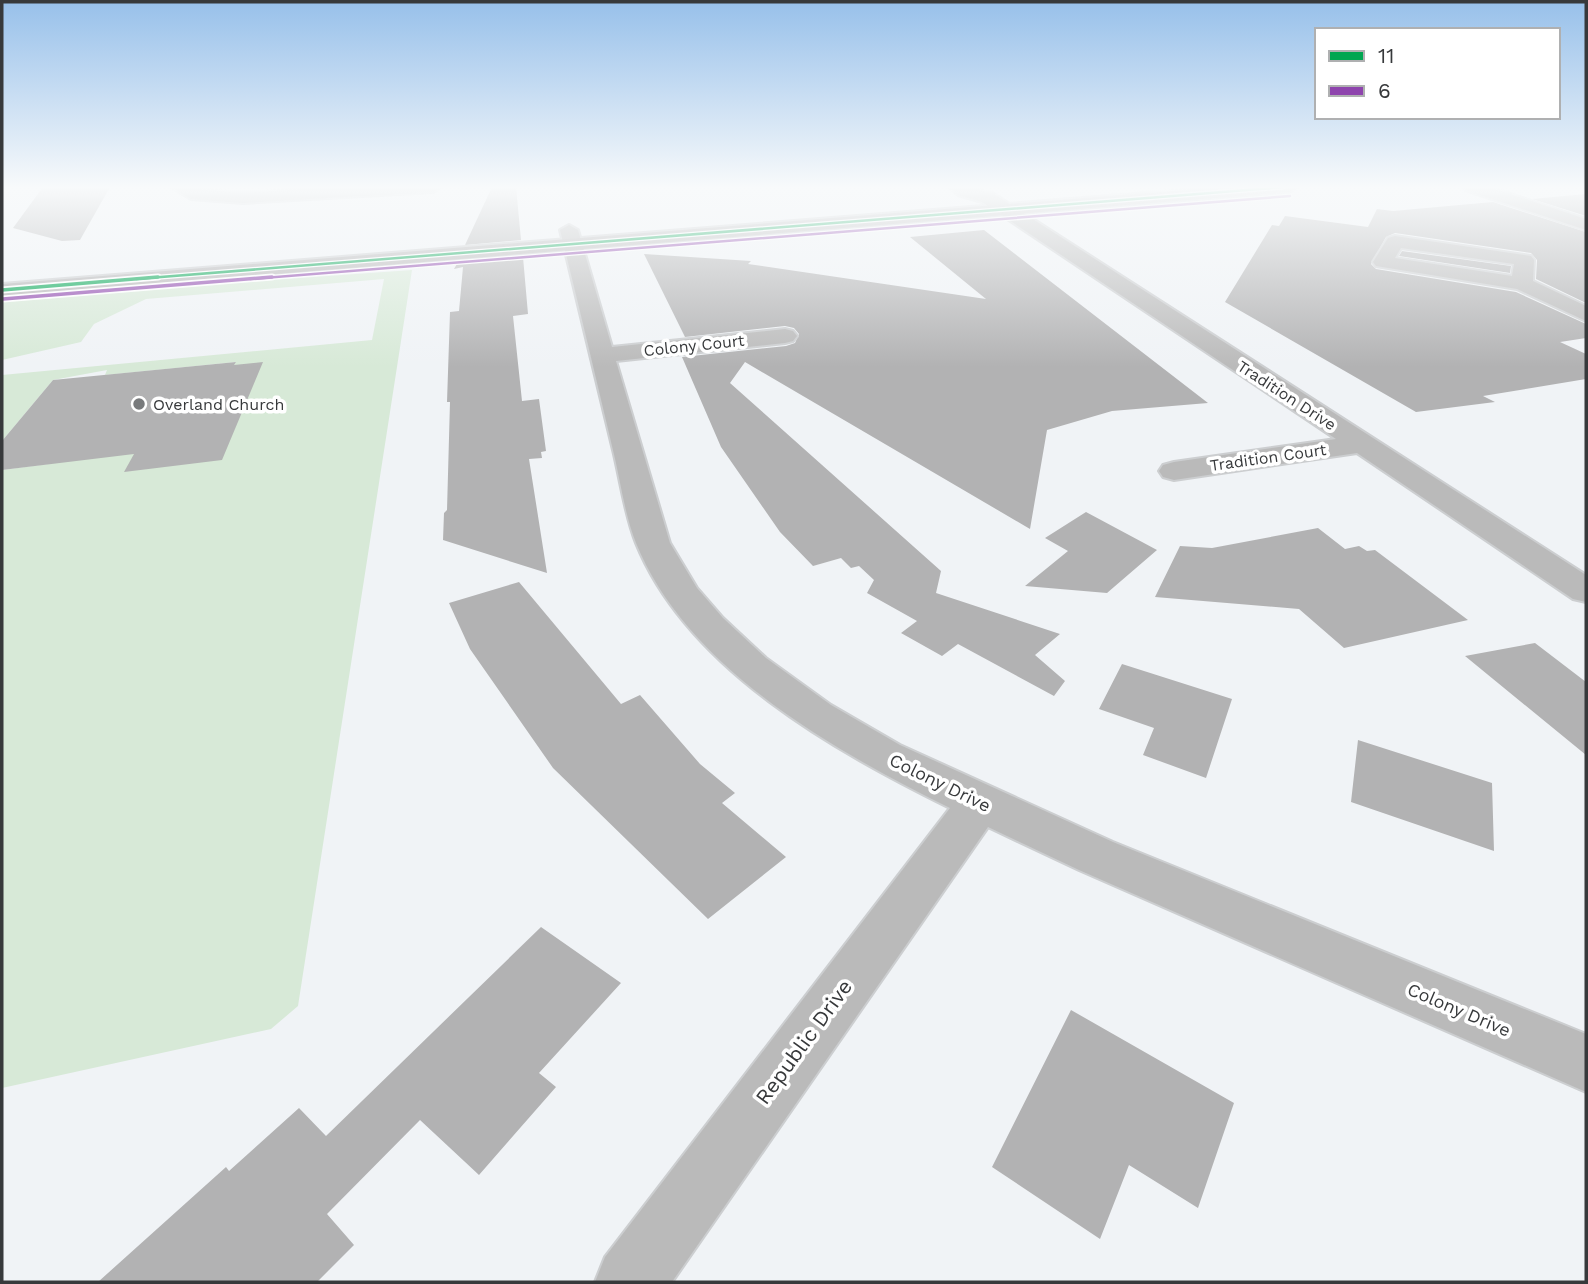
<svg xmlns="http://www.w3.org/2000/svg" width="1588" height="1284" viewBox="0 0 1588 1284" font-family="'Work Sans',sans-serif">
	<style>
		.green { fill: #d7e9d7 }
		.building { fill: #b2b2b3 }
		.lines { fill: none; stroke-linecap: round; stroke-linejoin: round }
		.minor-casing { stroke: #ccced0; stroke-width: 4 }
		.major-casing { stroke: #ccced0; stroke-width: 4 }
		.minor { fill: #bababa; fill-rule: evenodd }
		.major { fill: #b3b2b3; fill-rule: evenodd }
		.bus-1-far1-casing { stroke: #fff; stroke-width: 5 }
		.bus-1-casing { stroke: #fff; stroke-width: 7 }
		.bus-2-far1-casing { stroke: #fff; stroke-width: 5 }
		.bus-2-casing { stroke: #fff; stroke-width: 7 }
		.bus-1-far1 { stroke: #00a651; stroke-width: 2.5 }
		.bus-1 { stroke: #00a651; stroke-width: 3.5 }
		.bus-2-far1 { stroke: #8e44ad; stroke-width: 2.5 }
		.bus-2 { stroke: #8e44ad; stroke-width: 3.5 }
		.poi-dot { fill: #787a7c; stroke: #fff; stroke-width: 2.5 }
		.labels { text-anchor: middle; stroke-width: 7; stroke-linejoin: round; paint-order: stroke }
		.far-street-label { font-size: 16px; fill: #37393b; stroke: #fff }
		.far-poi-label { font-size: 16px; fill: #37393b; stroke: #fff; text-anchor: start }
		.street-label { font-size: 18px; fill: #37393b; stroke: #fff }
		.near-street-label { font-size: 21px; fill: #37393b; stroke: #fff }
	</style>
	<rect width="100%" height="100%" fill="#f0f3f6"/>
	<path class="green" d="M412,270L298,1006L271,1029L2,1088V470L48,464L58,450L2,456V442L150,427L236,362L105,375L107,370L53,380L2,441V375L372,340L384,279L146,299L94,324L81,342L2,360V299Z"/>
	<path class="building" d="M43,187H110L80,240L62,241L13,228Z
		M492,187H516L521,240L465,245Z
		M1586,194V216L1532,199Z
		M1493,202L1586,232V303L1536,279L1537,260L1531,253L1395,233L1386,237L1371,264L1376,269L1516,292L1586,324V338L1560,342L1586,354V379L1483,396L1495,402L1416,412L1225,302L1272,225L1279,226L1285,216L1368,227L1377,209L1393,211Z
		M984,230L1208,403L1112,411L1047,430L1030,529L745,362L730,383L941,571L936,593L1060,634L1035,655L1065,681L1054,696L958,644L942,656L901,633L917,621L867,593L874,580L859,566L851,568L841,558L813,566L780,532L721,447L682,357L786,346L795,343L799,334L794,328L785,326L685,337L644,254L751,261L748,264L986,299L910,237Z
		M1402,251L1511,266L1510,273L1399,256Z
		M523,257L528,314L513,316L522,401L539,399L546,451L541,452L542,458L529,459L547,573L443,540L444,513L447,510L450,402H447L450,312L459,311L463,267L454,269L458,262Z
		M236,362L234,365L263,362L222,460L124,472L134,454L2,470V441L53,380Z
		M1086,512L1157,550L1107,593L1025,586L1068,551L1045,538Z
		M1318,528L1345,549L1359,546L1367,551L1375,550L1468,620L1344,648L1299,609L1155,597L1180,546L1212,548Z
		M519,582L621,704L640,695L700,764L735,793L722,803L786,857L708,919L553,768L470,649L449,603Z
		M1535,643L1586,682V755L1465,656Z
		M1122,664L1232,699L1206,778L1143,755L1154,728L1099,709Z
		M1358,740L1492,783L1494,851L1351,802Z
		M541,927L621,983L539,1073L556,1087L479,1175L420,1120L327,1214L354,1245L317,1282H98L226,1167L229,1171L299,1108L326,1136Z
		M1071,1010L1234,1103L1198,1208L1129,1165L1100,1239L992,1167Z"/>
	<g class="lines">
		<g class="minor-casing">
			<path id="minor" d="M171,187L243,193L340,187H441L433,192L243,203L191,199Z
				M949,187H968L994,194L1586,575V602L1573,599L1357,453L1174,480L1163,477L1159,471L1163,465L1174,462L1336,439L982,202L958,195Z
				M1463,187H1489L1586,219V230L1465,190Z
				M569,225L578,230L612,347L785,329L793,331L797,336L793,341L785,343L616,361L670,543L697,588L723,618L766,658L831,705L900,745L1113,842L1586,1034V1092L1079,870L988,827L672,1282H595L605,1257L950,808C835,751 687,669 636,543C624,513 620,477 612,446C595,374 578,302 560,230Z
				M1395,236L1531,256L1534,260L1533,281L1586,306V321L1517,289L1376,266L1373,262L1388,238ZM1401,248L1514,264L1512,276L1395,258Z"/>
		</g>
		<g class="major-casing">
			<path id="major" d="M1222,187H1297L1289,192L2,296V284Z"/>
		</g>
		<use href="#minor" class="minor"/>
		<use href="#major" class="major"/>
		<g class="bus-1-far1-casing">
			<path id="bus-1-far1" d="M136,279L1283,187"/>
		</g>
		<g class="bus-1-casing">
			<path id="bus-1" d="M2,290L158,277"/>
		</g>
		<g class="bus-2-far1-casing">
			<path id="bus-2-far1" d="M250,279L1290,196"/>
		</g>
		<g class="bus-2-casing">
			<path id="bus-2" d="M3,299L272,277"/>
		</g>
		<use href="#bus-1-far1" class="bus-1-far1"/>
		<use href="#bus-1" class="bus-1"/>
		<use href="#bus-2-far1" class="bus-2-far1"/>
		<use href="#bus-2" class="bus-2"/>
	</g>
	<linearGradient id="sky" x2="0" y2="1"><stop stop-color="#97c0ea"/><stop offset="0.51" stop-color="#f8fafb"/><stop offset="1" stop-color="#f8fafb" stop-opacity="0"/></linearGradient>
	<rect width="1588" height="367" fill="url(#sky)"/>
	<circle class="poi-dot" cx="139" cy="404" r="7"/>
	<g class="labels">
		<g class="far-street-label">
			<text transform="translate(694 345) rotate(-6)" y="6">Colony Court</text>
			<text transform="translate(1287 395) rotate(33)" y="6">Tradition Drive</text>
			<text transform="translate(1268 457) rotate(-8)" y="6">Tradition Court</text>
		</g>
		<g class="far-poi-label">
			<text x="153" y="410">Overland Church</text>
		</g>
		<g class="street-label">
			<text transform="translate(940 783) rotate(26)" y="6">Colony Drive</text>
			<text transform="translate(1459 1010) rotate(23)" y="6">Colony Drive</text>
		</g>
		<g class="near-street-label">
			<text transform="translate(804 1042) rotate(-54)" y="7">Republic Drive</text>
		</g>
	</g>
	<rect width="1588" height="1284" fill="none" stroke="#37393b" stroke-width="7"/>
	<rect x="1315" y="28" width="245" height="91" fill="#ffffff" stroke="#afb0b1" stroke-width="2"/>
	<rect x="1329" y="51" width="35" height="10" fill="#00a651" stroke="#afb0b1" stroke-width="2"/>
	<text x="1378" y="63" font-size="21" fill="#37393b">11</text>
	<rect x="1329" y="86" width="35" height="10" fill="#8e44ad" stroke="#afb0b1" stroke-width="2"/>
	<text x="1378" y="98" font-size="21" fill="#37393b">6</text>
</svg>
